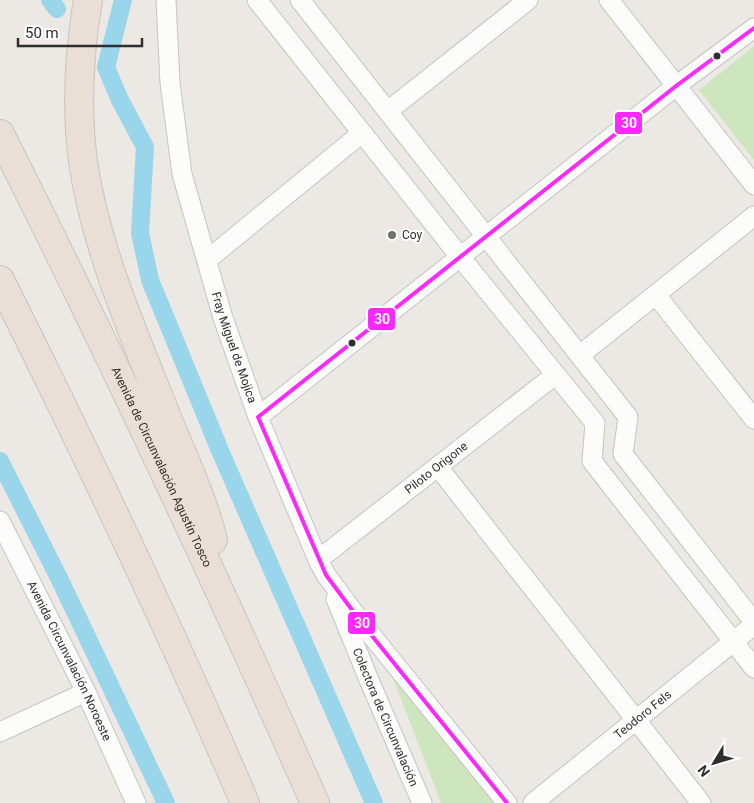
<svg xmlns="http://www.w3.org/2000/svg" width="754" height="803" viewBox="0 0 754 803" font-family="Roboto,sans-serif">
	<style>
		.green { fill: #cee6be }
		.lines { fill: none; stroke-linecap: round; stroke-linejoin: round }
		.canal { stroke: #99d6ec; stroke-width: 18 }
		.minor-casing { stroke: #c5c4c5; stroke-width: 21 }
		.motorway-casing { stroke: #c6c5c4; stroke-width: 30 }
		.minor { stroke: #fcfcfb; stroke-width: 19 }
		.motorway { stroke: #eadfd6; stroke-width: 28 }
		.bus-1-casing { stroke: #fff; stroke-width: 8 }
		.bus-1 { stroke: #fe27ff; stroke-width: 4 }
		.bus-dot { fill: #2e2e2e; stroke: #fff; stroke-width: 2 }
		.poi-dot { fill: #706f6e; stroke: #fff; stroke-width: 2 }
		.labels { text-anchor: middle; stroke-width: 4; stroke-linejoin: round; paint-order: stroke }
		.poi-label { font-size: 12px; fill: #2e2e2e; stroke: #fff; text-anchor: start }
		.street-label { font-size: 12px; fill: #2e2e2e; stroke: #fff }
		.line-badge { stroke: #fff; stroke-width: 2 }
		.badge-label { font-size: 14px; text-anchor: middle; font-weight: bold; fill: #fff }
	</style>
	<rect width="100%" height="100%" fill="#ece8e4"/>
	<path class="green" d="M754,46V160L699,90Z
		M392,675L496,803H441Z"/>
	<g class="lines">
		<path class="canal" d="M50,0L57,9
			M123,0L106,67L120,100L145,147L140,233L150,280L221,453L374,803
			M0,461L60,580L166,803"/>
		<g class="minor-casing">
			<g id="minor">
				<path id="s1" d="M166,0L170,83L182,174L223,318L258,417L318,560L326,575L364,626L507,803"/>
				<path d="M257,0L461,258L595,423L592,461L754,668"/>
				<path d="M300,0L628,417L623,454L754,622"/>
				<path d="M609,0L754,185"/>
				<path d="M388,111L528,0"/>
				<path d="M207,260L362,133"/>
				<path d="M656,295L754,419"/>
				<path d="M580,355L754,216"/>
				<path d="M258,417L676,86L754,28"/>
				<path d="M438,467L701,803"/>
				<path id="s2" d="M0,521L86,692L136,803"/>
				<path id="s3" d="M318,560L555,375"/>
				<path id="s4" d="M336,599L369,680L422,803"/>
				<path d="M0,732L86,692"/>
				<path id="s5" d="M533,803L754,625"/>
			</g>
		</g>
		<g class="motorway-casing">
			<g id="motorway">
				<path d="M88,0C79,53 76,108 83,162C96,250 135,337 168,420C184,459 203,499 213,540"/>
				<path id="s6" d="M0,134C111,354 215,577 315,803"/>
				<path d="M0,280C86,452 169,626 245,803"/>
			</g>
		</g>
		<use href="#minor" class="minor"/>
		<use href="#motorway" class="motorway"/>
		<g class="bus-1-casing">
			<path id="bus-1" d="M258,417L676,86L754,28
				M258,417L326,575L364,626L507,803"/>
		</g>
		<use href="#bus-1" class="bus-1"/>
	</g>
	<g class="bus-dot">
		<circle cx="717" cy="56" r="4.5"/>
		<circle cx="352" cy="343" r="4.5"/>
	</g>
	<circle class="poi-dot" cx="392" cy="235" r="5"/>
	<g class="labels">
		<g class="poi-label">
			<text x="402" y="239">Coy</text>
		</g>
		<g class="street-label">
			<text dy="4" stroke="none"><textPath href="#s1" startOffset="356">Fray Miguel de Mojica</textPath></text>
			<text dy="4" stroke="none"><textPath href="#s6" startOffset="370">Avenida de Circunvalación Agustín Tosco</textPath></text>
			<text dy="4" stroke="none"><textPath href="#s3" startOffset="150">Piloto Origone</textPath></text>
			<text dy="4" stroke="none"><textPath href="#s2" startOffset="156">Avenida Circunvalación Noroeste</textPath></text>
			<text dy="4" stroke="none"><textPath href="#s5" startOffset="141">Teodoro Fels</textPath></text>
			<text dy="4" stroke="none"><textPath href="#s4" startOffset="128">Colectora de Circunvalación</textPath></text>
		</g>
	</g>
	<g class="line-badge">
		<rect x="614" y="111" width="29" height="24" rx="5" fill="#fe27ff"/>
		<rect x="367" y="307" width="29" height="24" rx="5" fill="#fe27ff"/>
		<rect x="347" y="611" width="29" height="24" rx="5" fill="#fe27ff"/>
	</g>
	<g class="badge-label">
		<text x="629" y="128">30</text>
		<text x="382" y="324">30</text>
		<text x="362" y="628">30</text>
	</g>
	<g transform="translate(714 763) rotate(232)" stroke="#ffffff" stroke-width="4" paint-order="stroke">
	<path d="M0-4L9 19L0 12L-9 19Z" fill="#2e2e2e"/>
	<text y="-8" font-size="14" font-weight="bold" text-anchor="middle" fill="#2e2e2e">N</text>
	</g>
	<path d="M18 38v8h124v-8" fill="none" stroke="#2e2e2e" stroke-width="2.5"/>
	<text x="25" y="38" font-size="15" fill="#2e2e2e" stroke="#ffffff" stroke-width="4" paint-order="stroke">50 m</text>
</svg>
